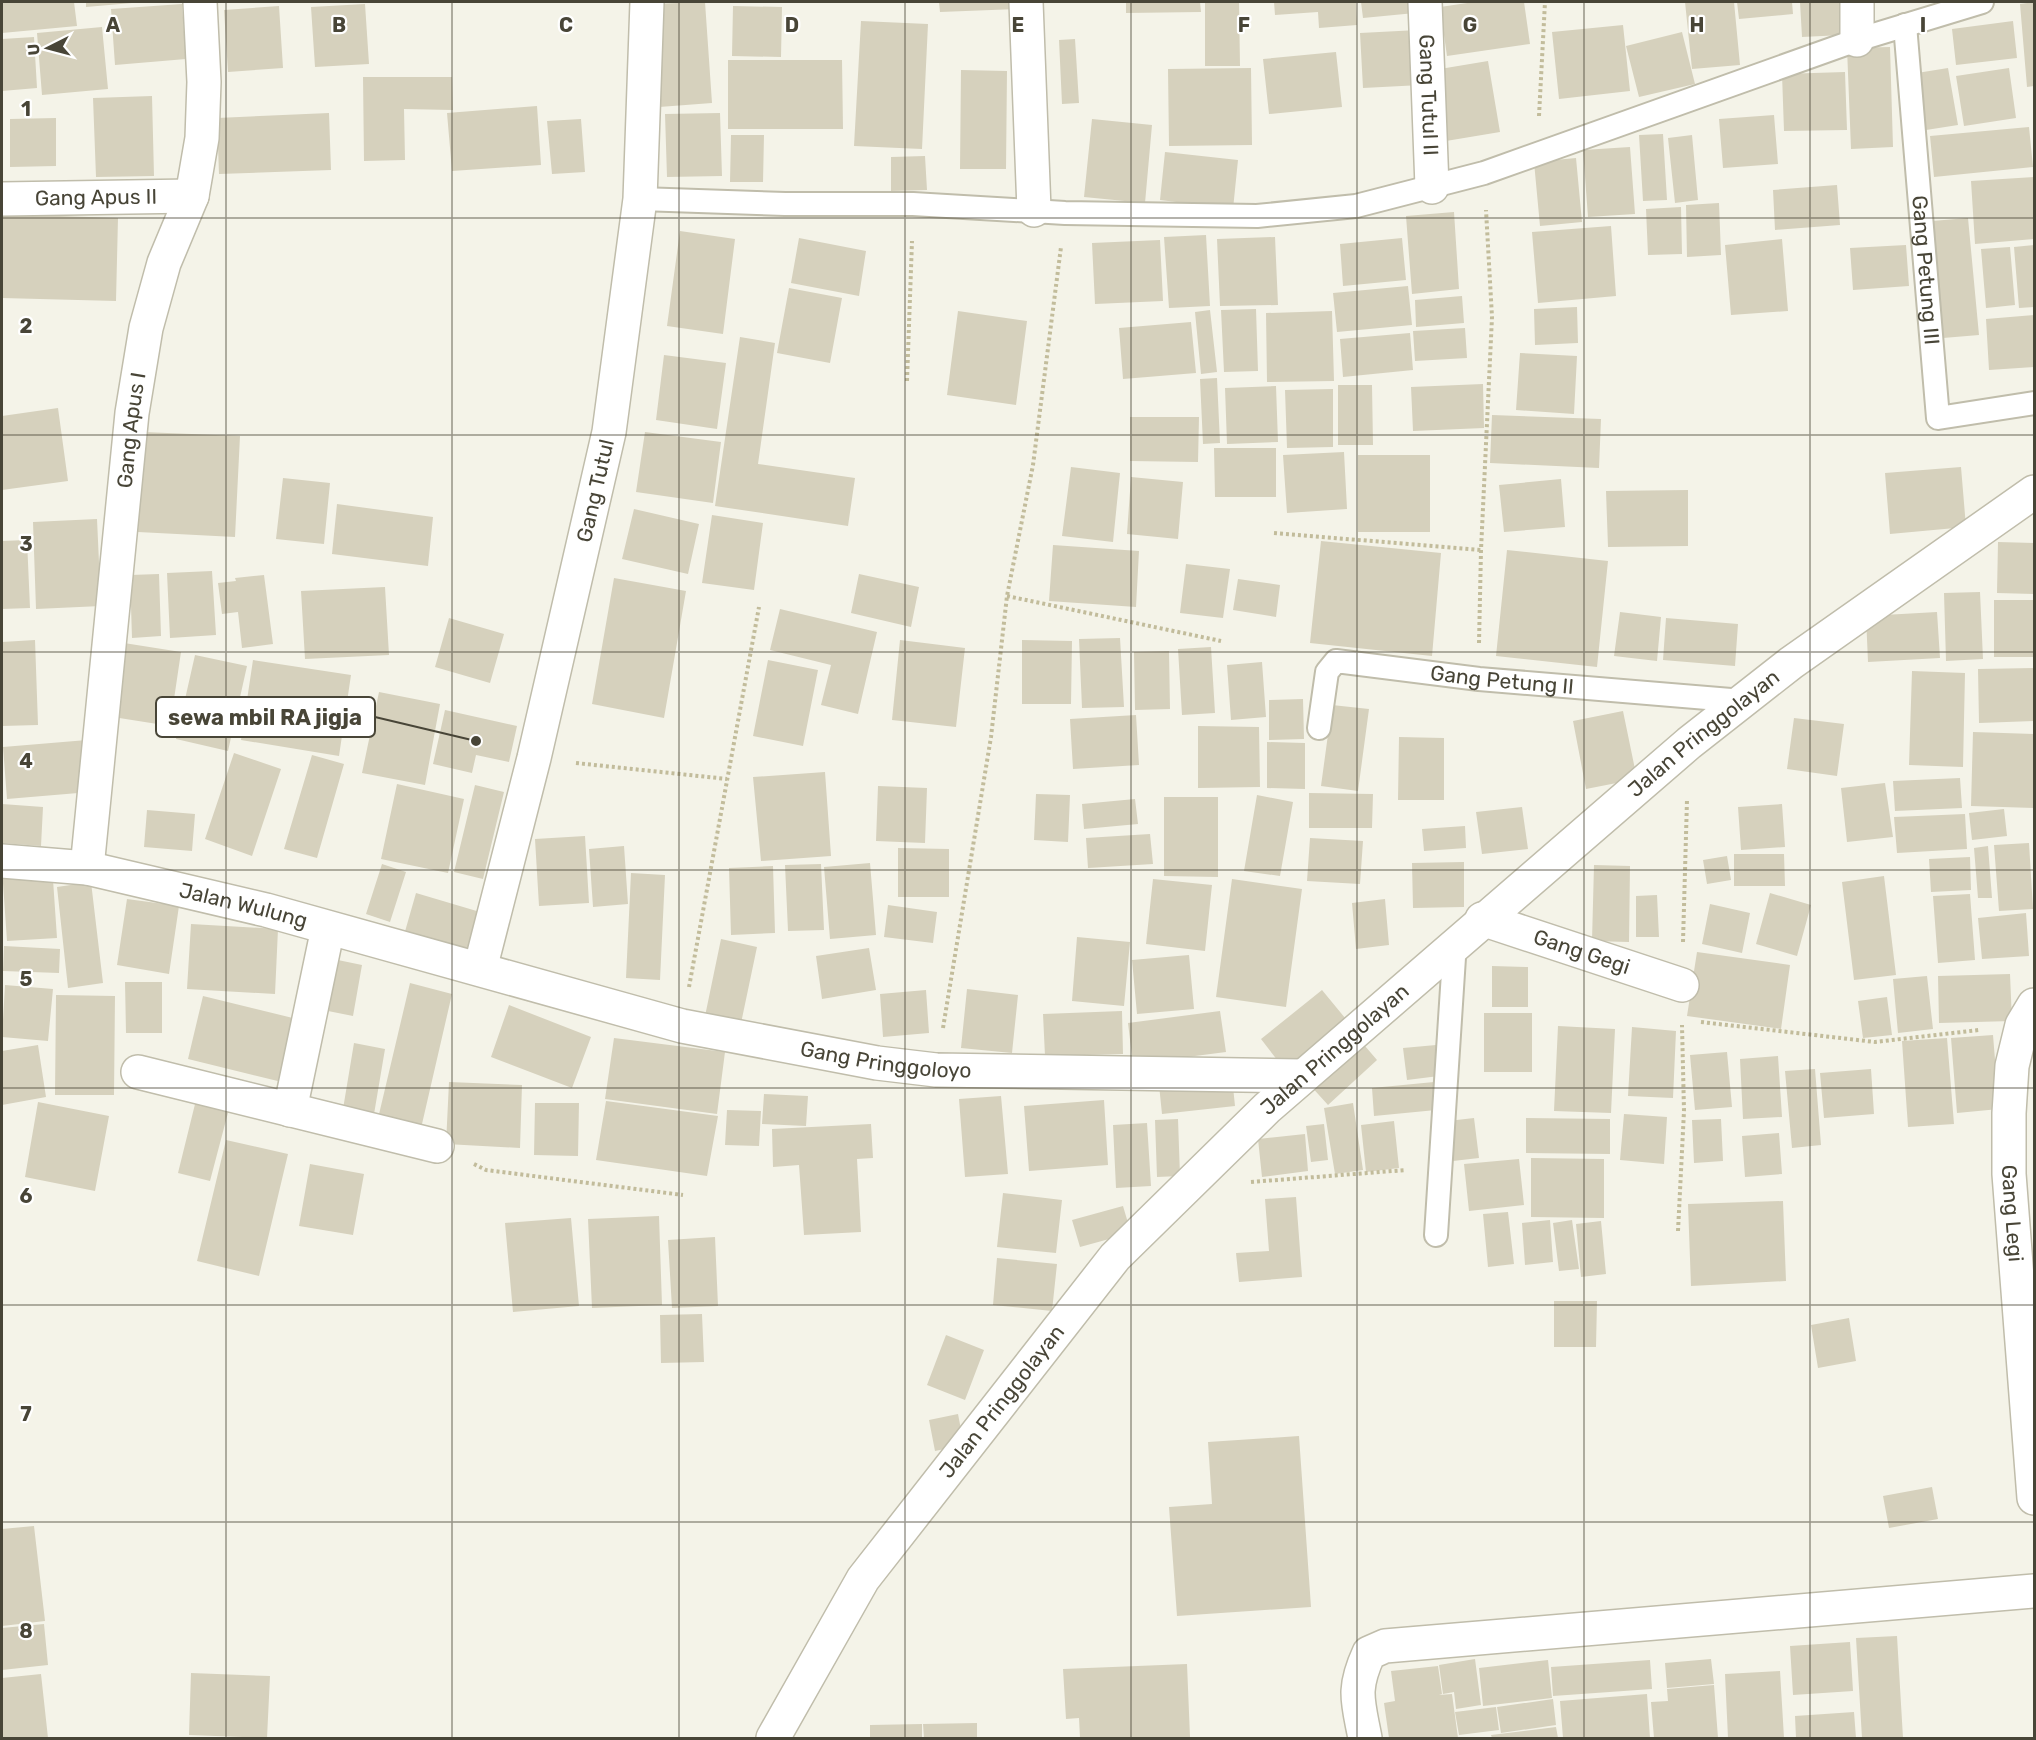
<svg xmlns="http://www.w3.org/2000/svg" width="2036" height="1740" viewBox="0 0 2036 1740" font-family="Rubik,sans-serif">
	<style>
		.building { fill: #d6d1bd }
		.lines { fill: none; stroke-linecap: round; stroke-linejoin: round }
		.service-casing { stroke: #c0bdab; stroke-width: 26 }
		.minor-casing { stroke: #c0bdab; stroke-width: 36 }
		.path { stroke: #c2bc9b; stroke-width: 4; stroke-dasharray: 3 3; stroke-linecap: butt }
		.service { stroke: #fff; stroke-width: 22 }
		.minor { stroke: #fff; stroke-width: 33 }
		.grid { fill: none; stroke: #484537; stroke-width: 1.5; stroke-opacity: 0.55 }
		.labels { text-anchor: middle; stroke-width: 4.5; stroke-linejoin: round; paint-order: stroke }
		.street-label { font-size: 21px; fill: #484537; stroke: #fff }
		.grid-label { font-size: 20px; text-anchor: middle; font-weight: bold; fill: #484537; stroke: #fff; stroke-width: 4.5; stroke-linejoin: round; paint-order: stroke }
		.leader { fill: none; stroke: #484537; stroke-width: 2 }
		.callout-dot { fill: #484537; stroke: #fff; stroke-width: 2 }
		.callout { fill: #fff; stroke: #484537; stroke-width: 2 }
		.callout-label { font-size: 22px; text-anchor: middle; font-weight: bold; fill: #484537 }
	</style>
	<rect width="100%" height="100%" fill="#f4f3e8"/>
	<path class="building" d="M2,2H74L77,26L2,33Z
		M86,2H132V3L86,7Z
		M705,2L712,103L659,107L652,4Z
		M939,2H1017V9L940,12Z
		M1126,2H1200L1201,12L1126,13Z
		M1205,2H1239L1240,66H1205Z
		M1274,2H1356L1357,25L1319,28L1318,12L1275,15Z
		M1361,2H1414L1415,13L1363,18Z
		M1474,2H1524L1530,44L1447,56L1440,7Z
		M1685,2H1734L1740,65L1692,69Z
		M1737,2H1792L1793,14L1739,19Z
		M1800,2H1842L1843,35L1802,37Z
		M2034,2V86L2027,87L2020,4Z
		M182,4L186,59L115,65L111,9Z
		M365,4L369,64L315,67L311,7Z
		M279,6L283,68L228,72L224,10Z
		M733,6L782,7L781,57L732,56Z
		M861,21L928,24L922,149L854,146Z
		M2013,21L2017,58L1956,65L1952,29Z
		M1623,25L1630,91L1559,99L1552,32Z
		M102,27L108,89L42,95L37,33Z
		M1418,30L1421,85L1363,88L1360,33Z
		M1682,32L1695,84L1639,97L1626,46Z
		M34,37L37,88L2,91V39Z
		M1075,39L1079,103L1062,104L1059,40Z
		M1890,47L1893,147L1851,149L1847,48Z
		M1336,52L1342,107L1269,114L1263,59Z
		M728,60H842L843,129H728Z
		M1488,61L1500,132L1440,142L1428,71Z
		M1251,68L1252,145L1169,146L1168,69Z
		M1948,68L1958,125L1926,130L1917,73Z
		M2009,68L2016,118L1964,126L1956,76Z
		M961,70L1007,71L1006,169H960Z
		M1845,72L1847,130L1784,131L1782,74Z
		M363,77H452L453,110L404,109L405,160L364,161Z
		M152,96L154,176L96,177L93,98Z
		M537,106L541,165L452,171L447,113Z
		M329,113L331,170L219,174L217,118Z
		M720,113L722,176L667,177L665,114Z
		M1774,115L1778,164L1723,168L1719,119Z
		M56,118V166L10,167V119Z
		M581,119L585,172L552,174L547,121Z
		M1092,119L1152,125L1145,203L1084,197Z
		M2029,127L2033,167L1934,177L1930,136Z
		M1663,134L1667,200L1643,201L1639,135Z
		M731,135H764L763,182H730Z
		M1692,135L1698,200L1675,203L1668,138Z
		M1630,147L1635,214L1588,217L1583,150Z
		M1165,152L1238,160L1233,209L1160,200Z
		M925,156L927,190L891,191V157Z
		M1576,158L1582,222L1540,226L1534,162Z
		M2034,177V239L1975,244L1971,181Z
		M1837,185L1840,225L1775,230L1773,190Z
		M1719,203L1721,255L1687,257L1686,205Z
		M1681,207L1682,254L1648,255L1646,209Z
		M1454,212L1459,289L1412,294L1406,216Z
		M2,214L118,218L116,301L2,298Z
		M1968,218L1979,335L1943,338L1932,221Z
		M1611,226L1616,296L1538,303L1532,232Z
		M680,231L735,239L723,334L667,326Z
		M1206,235L1210,306L1169,308L1164,237Z
		M1275,237L1278,305L1220,306L1217,239Z
		M799,238L866,251L859,296L791,283Z
		M1402,238L1406,280L1343,286L1340,244Z
		M1782,239L1788,311L1731,315L1725,245Z
		M1160,240L1163,301L1095,304L1092,243Z
		M1906,245L1909,286L1853,290L1850,248Z
		M2034,245V307L2019,308L2014,247Z
		M2010,247L2015,305L1986,308L1981,249Z
		M1408,286L1412,325L1337,332L1333,293Z
		M789,288L842,298L830,363L777,353Z
		M1462,296L1464,323L1416,327L1415,300Z
		M1577,307L1578,343L1535,345L1534,309Z
		M1256,309L1258,371L1224,372L1221,310Z
		M1210,310L1217,372L1201,374L1195,312Z
		M958,311L1027,321L1016,405L947,395Z
		M1332,311L1334,381L1267,382L1266,313Z
		M2034,315V367L1989,370L1986,319Z
		M1191,322L1196,373L1123,379L1119,328Z
		M1465,328L1467,358L1415,361L1413,331Z
		M1410,333L1413,370L1343,377L1340,339Z
		M740,337L775,343L758,464L855,478L848,526L715,506Z
		M1520,353L1577,356L1574,414L1516,410Z
		M664,355L726,363L717,429L656,420Z
		M1217,378L1220,443L1203,444L1200,379Z
		M1483,384L1484,428L1413,431L1411,387Z
		M1338,385H1372L1373,445H1338Z
		M1276,386L1278,442L1227,444L1225,388Z
		M1333,389V447L1287,448L1285,390Z
		M58,408L68,481L2,490V416Z
		M1492,415L1601,419L1599,468L1490,463Z
		M1130,417H1199L1198,462L1130,461Z
		M143,432L240,436L235,537L138,532Z
		M645,432L721,442L713,503L636,492Z
		M1214,448H1276V497H1215Z
		M1344,452L1347,509L1287,513L1283,455Z
		M1358,455H1430V532H1358Z
		M1071,467L1120,473L1113,542L1062,536Z
		M1961,467L1966,527L1890,534L1885,473Z
		M1131,477L1183,482L1178,539L1127,534Z
		M283,478L330,483L324,544L276,539Z
		M1561,479L1565,527L1504,532L1499,485Z
		M1688,490V546L1608,547L1606,491Z
		M337,504L433,517L428,566L332,554Z
		M634,509L699,524L688,574L622,559Z
		M712,515L763,523L754,590L702,583Z
		M97,519L101,606L36,609L33,522Z
		M27,540L30,608L2,609V541Z
		M1321,541L1441,553L1432,656L1310,643Z
		M1998,542L2034,543V594L1997,593Z
		M1053,545L1139,551L1136,607L1049,601Z
		M1507,550L1608,561L1597,667L1496,656Z
		M1186,564L1230,569L1223,618L1180,613Z
		M212,571L216,635L170,638L167,573Z
		M159,574L161,636L132,638L130,575Z
		M859,574L919,587L911,627L851,613Z
		M264,575L273,644L242,648L238,612L222,614L218,583L236,581L235,578Z
		M614,578L686,591L664,718L592,704Z
		M1238,579L1280,585L1276,617L1233,610Z
		M385,587L389,655L305,659L301,591Z
		M1980,592L1983,659L1946,661L1944,593Z
		M1994,600H2034V657H1994Z
		M780,609L877,632L858,714L821,705L831,665L770,650Z
		M1620,612L1661,617L1657,661L1614,656Z
		M1937,612L1940,658L1868,662L1866,616Z
		M449,618L504,634L490,683L435,667Z
		M1666,618L1738,624L1735,666L1663,660Z
		M1120,638L1124,707L1082,708L1079,639Z
		M35,640L38,725L2,726V642Z
		M900,640L965,648L956,727L892,720Z
		M1022,640L1072,641L1071,704H1022Z
		M124,643L181,652L170,726L113,717Z
		M1211,647L1215,713L1182,715L1178,649Z
		M1169,651L1170,709L1135,710L1134,652Z
		M195,655L247,666L228,751L176,739Z
		M253,660L351,675L339,756L241,740Z
		M768,660L818,670L803,746L753,736Z
		M1262,662L1266,717L1231,720L1227,665Z
		M2034,668V721L1979,723L1978,669Z
		M1912,671L1965,673L1963,767L1909,765Z
		M379,692L440,704L425,785L362,773Z
		M1303,699L1304,739L1269,740V700Z
		M1332,705L1369,709L1358,791L1321,786Z
		M445,710L517,726L509,762L476,755L472,773L433,764Z
		M1623,711L1637,779L1586,789L1573,721Z
		M1136,715L1139,765L1073,769L1070,719Z
		M1794,718L1844,724L1837,776L1787,769Z
		M1198,726L1259,727L1260,787L1198,788Z
		M1973,732L2034,734V808L1971,806Z
		M1399,737L1444,738V800H1398Z
		M87,740L90,792L7,799L3,747Z
		M1267,742L1305,743V789L1267,788Z
		M234,753L281,769L252,856L205,839Z
		M312,755L344,764L317,858L284,849Z
		M825,772L831,856L761,861L753,777Z
		M1960,778L1962,808L1895,811L1893,781Z
		M1885,783L1893,837L1847,842L1841,788Z
		M397,784L464,799L448,873L381,859Z
		M475,785L504,792L483,879L454,872Z
		M878,786L927,788L925,843L876,841Z
		M1309,793L1373,794L1372,828H1309Z
		M1036,794L1070,795L1068,842L1034,840Z
		M1257,795L1293,802L1280,876L1244,871Z
		M1164,797H1218V877L1164,876Z
		M1135,799L1138,824L1084,829L1082,804Z
		M2,804L43,807L41,846L2,843Z
		M1782,804L1785,847L1741,850L1738,807Z
		M1522,807L1528,849L1482,854L1476,812Z
		M2004,809L2007,836L1972,840L1969,813Z
		M147,810L195,814L192,851L144,847Z
		M1965,814L1967,849L1897,853L1894,817Z
		M1465,826L1466,848L1424,851L1422,829Z
		M1150,834L1153,864L1088,868L1086,838Z
		M585,836L589,903L539,906L535,839Z
		M1310,838L1363,841L1360,884L1307,881Z
		M2029,843L2033,909L1999,911L1994,845Z
		M624,846L628,904L593,907L589,849Z
		M1988,846L1992,898H1978L1974,848Z
		M898,848L949,849V897H898Z
		M1734,854H1784L1785,886H1734Z
		M1727,856L1731,880L1707,884L1703,860Z
		M1970,857L1971,890L1931,892L1929,859Z
		M1464,862V907L1413,908L1412,863Z
		M870,863L876,935L830,939L824,867Z
		M382,864L406,872L390,922L366,914Z
		M821,864L824,930L788,931L785,865Z
		M52,865L57,938L7,941L2,869Z
		M1594,865L1630,866L1629,942L1592,941Z
		M773,866L775,933L731,935L729,868Z
		M631,873L665,875L660,980L626,978Z
		M1884,876L1896,975L1854,980L1842,882Z
		M1153,879L1212,885L1205,951L1146,944Z
		M1232,879L1302,889L1286,1007L1216,997Z
		M91,882L103,983L68,988L57,887Z
		M416,893L480,912L468,954L404,935Z
		M1770,893L1811,905L1797,956L1756,944Z
		M1970,894L1975,960L1938,963L1933,896Z
		M1657,895L1659,937H1636V896Z
		M127,899L179,906L169,974L117,965Z
		M1385,899L1389,945L1356,949L1352,903Z
		M1710,904L1750,913L1742,953L1702,944Z
		M888,905L937,912L933,943L884,937Z
		M2026,913L2029,956L1982,959L1978,918Z
		M191,924L278,929L275,994L187,989Z
		M1077,937L1130,942L1124,1006L1072,1001Z
		M721,939L757,947L740,1028L704,1021Z
		M4,946L60,949L59,973L3,971Z
		M869,948L876,990L822,999L816,956Z
		M1697,952L1790,965L1781,1029L1687,1016Z
		M1189,955L1194,1009L1137,1014L1132,960Z
		M333,959L362,965L353,1016L323,1010Z
		M1492,966L1528,967V1007H1492Z
		M2010,974L2012,1021L1939,1023L1938,976Z
		M1927,976L1933,1029L1898,1033L1893,979Z
		M125,982H162V1033H126Z
		M410,983L452,994L419,1137L376,1127Z
		M5,985L53,989L48,1041L2,1037Z
		M967,989L1018,995L1012,1053L961,1048Z
		M926,990L929,1033L883,1037L880,994Z
		M1322,990L1350,1024L1288,1074L1261,1039Z
		M56,995L115,996L114,1095H55Z
		M203,996L301,1020L286,1083L188,1059Z
		M1887,997L1892,1035L1863,1038L1858,1001Z
		M509,1005L591,1037L572,1088L491,1057Z
		M1122,1011L1123,1054L1045,1056L1043,1014Z
		M1220,1011L1226,1052L1133,1064L1128,1023Z
		M1484,1013H1532V1072H1484Z
		M1558,1026L1615,1029L1611,1113L1554,1111Z
		M1632,1027L1676,1031L1673,1098L1628,1096Z
		M1993,1035L1999,1109L1957,1113L1951,1038Z
		M614,1038L725,1052L717,1114L605,1099Z
		M1947,1038L1954,1124L1908,1127L1902,1041Z
		M1359,1039L1377,1060L1328,1105L1309,1084Z
		M354,1043L385,1049L372,1126L341,1121Z
		M38,1045L46,1097L2,1105V1051Z
		M1436,1045L1439,1076L1407,1080L1403,1048Z
		M1727,1052L1732,1107L1695,1110L1690,1055Z
		M1778,1056L1782,1117L1743,1119L1740,1059Z
		M1815,1069L1821,1145L1792,1148L1785,1071Z
		M1871,1069L1874,1114L1824,1118L1820,1073Z
		M1232,1077L1235,1106L1162,1114L1159,1085Z
		M449,1082L522,1085L520,1148L446,1144Z
		M1434,1082L1436,1110L1374,1116L1372,1088Z
		M764,1094L808,1096L806,1126L762,1124Z
		M197,1096L230,1105L210,1181L178,1173Z
		M1001,1096L1008,1174L965,1177L959,1099Z
		M1104,1100L1108,1165L1029,1171L1024,1106Z
		M606,1101L718,1116L707,1176L596,1160Z
		M38,1102L109,1116L95,1191L25,1177Z
		M535,1103H579L578,1156L534,1155Z
		M1353,1103L1363,1170L1335,1174L1324,1108Z
		M727,1110L761,1111L759,1146L725,1145Z
		M1624,1114L1667,1117L1664,1164L1620,1160Z
		M1474,1118L1479,1158L1453,1161L1448,1121Z
		M1526,1118L1610,1119V1154L1526,1153Z
		M1178,1119L1180,1176L1157,1177L1155,1120Z
		M1721,1119L1723,1161L1694,1163L1692,1120Z
		M1394,1121L1399,1168L1366,1172L1361,1125Z
		M1147,1123L1151,1186L1116,1188L1113,1125Z
		M871,1124L873,1158L857,1159L861,1232L804,1235L799,1165L773,1167L772,1129Z
		M1324,1124L1328,1160L1311,1162L1306,1126Z
		M1779,1133L1782,1174L1745,1177L1742,1136Z
		M1305,1134L1308,1171L1262,1177L1258,1139Z
		M226,1140L288,1154L259,1276L197,1261Z
		M1531,1158L1604,1159V1218L1531,1217Z
		M1519,1159L1524,1205L1469,1211L1464,1164Z
		M310,1164L364,1174L353,1235L299,1226Z
		M1003,1193L1062,1200L1056,1253L997,1247Z
		M1296,1197L1302,1277L1239,1282L1236,1253L1269,1251L1265,1199Z
		M1783,1201L1786,1281L1691,1286L1688,1204Z
		M1123,1206L1131,1233L1080,1247L1072,1220Z
		M1508,1212L1514,1264L1488,1267L1483,1214Z
		M659,1216L662,1305L592,1308L588,1219Z
		M571,1218L579,1306L513,1312L505,1223Z
		M1550,1220L1553,1262L1525,1265L1522,1223Z
		M1572,1220L1579,1269L1559,1271L1553,1223Z
		M1601,1221L1606,1274L1581,1277L1576,1224Z
		M715,1237L718,1306L672,1308L668,1240Z
		M997,1258L1057,1264L1052,1311L993,1305Z
		M1554,1301H1597L1596,1347H1554Z
		M702,1314L704,1362L661,1363L660,1315Z
		M1849,1318L1856,1361L1818,1368L1811,1325Z
		M946,1335L984,1350L965,1400L927,1385Z
		M958,1414L964,1445L935,1451L929,1420Z
		M1299,1436L1311,1607L1177,1616L1169,1507L1212,1504L1208,1442Z
		M1932,1487L1938,1519L1889,1528L1883,1496Z
		M34,1526L45,1621L2,1626V1529Z
		M44,1624L48,1665L2,1670V1628Z
		M1897,1636L1903,1738H1862L1856,1638Z
		M1850,1642L1853,1691L1793,1695L1790,1646Z
		M1475,1659L1481,1705L1456,1709L1454,1692L1443,1694L1439,1665Z
		M1711,1659L1714,1684L1667,1688L1665,1663Z
		M1548,1660L1552,1698L1483,1706L1479,1668Z
		M1650,1660L1652,1689L1553,1696L1551,1667Z
		M1187,1664L1190,1737L1080,1738L1079,1718L1066,1719L1063,1669Z
		M1438,1666L1442,1694L1439,1695L1452,1694L1458,1738H1389L1384,1703L1395,1701L1391,1671Z
		M1780,1671L1784,1738H1728L1725,1674Z
		M191,1673L270,1676L267,1738L189,1735Z
		M41,1674L48,1738H2V1678Z
		M1714,1685L1718,1738H1654L1651,1702L1668,1701L1667,1689Z
		M1647,1694L1650,1738H1563L1560,1701Z
		M1553,1699L1556,1725L1501,1733L1497,1707Z
		M1496,1707L1499,1730L1459,1735L1455,1712Z
		M1854,1712L1856,1738H1796L1795,1716Z
		M977,1723V1738H924L923,1724Z
		M922,1724V1738H870V1725Z
		M1556,1727L1558,1738H1492L1491,1735Z"/>
	<g class="lines">
		<g class="service-casing">
			<g id="service">
				<path id="s1" d="M1905,25L1938,418L2034,403"/>
				<path d="M640,199L785,204H913L1065,213L1257,216L1356,206L1484,173L1857,40L1982,2"/>
				<path id="s2" d="M1319,728L1327,672L1336,661L1479,679L1743,701"/>
				<path d="M1436,1235L1455,942"/>
			</g>
		</g>
		<g class="minor-casing">
			<g id="minor">
				<path d="M1026,2L1034,210"/>
				<path id="s3" d="M1425,2L1432,187"/>
				<path d="M1857,2V40"/>
				<path id="s4" d="M2,199L192,196"/>
				<path id="s5" d="M2,861L87,868L266,910L682,1026L877,1063L936,1070L1302,1076"/>
				<path id="s6" d="M87,868L132,413L146,328L164,263L192,196L202,138L204,82L200,2"/>
				<path id="s7" d="M1482,919L1682,985"/>
				<path id="s8" d="M480,969L534,758L609,432L640,199L647,2"/>
				<path id="s9" d="M2034,1005L2022,1025L2012,1066L2009,1113V1174L2034,1498"/>
				<path d="M138,1072L437,1146"/>
				<path d="M290,1110L328,928"/>
				<path id="s10" d="M773,1738L863,1579L1115,1257L1267,1108L1689,743L1791,663L2034,492"/>
				<path d="M1365,1738C1358,1701 1352,1690 1369,1653L1385,1646L2034,1591"/>
			</g>
		</g>
		<path class="path" d="M1539,116L1545,2
			M907,381L912,241
			M1274,533L1481,550
			M1007,596L1221,641
			M1479,643L1481,550L1492,317L1486,210
			M576,763L727,779
			M1683,942L1687,800
			M689,987L759,607
			M1701,1022L1875,1042L1979,1030
			M943,1028L991,737L1007,596L1033,465L1061,247
			M474,1164L486,1170L683,1195
			M1251,1182L1406,1170
			M1678,1231L1684,1111L1682,1025"/>
		<use href="#service" class="service"/>
		<use href="#minor" class="minor"/>
	</g>
	<path class="grid" d="M226,2V1738M452,2V1738M679,2V1738M905,2V1738M1131,2V1738M1357,2V1738M1584,2V1738M1810,2V1738M2,218H2034M2,435H2034M2,652H2034M2,870H2034M2,1088H2034M2,1305H2034M2,1522H2034"/>
	<g class="labels">
		<g class="street-label">
			<text dy="7" stroke="none"><textPath href="#s3" startOffset="93">Gang Tutul II</textPath></text>
			<text dy="7" stroke="none"><textPath href="#s4" startOffset="94">Gang Apus II</textPath></text>
			<text dy="7" stroke="none"><textPath href="#s1" startOffset="246">Gang Petung III</textPath></text>
			<text dy="7" stroke="none"><textPath href="#s6" startOffset="440">Gang Apus I</textPath></text>
			<text dy="7" stroke="none"><textPath href="#s8" startOffset="492">Gang Tutul</textPath></text>
			<text dy="7" stroke="none"><textPath href="#s2" startOffset="238">Gang Petung II</textPath></text>
			<text dy="7" stroke="none"><textPath href="#s10" startOffset="1380">Jalan Pringgolayan</textPath></text>
			<text dy="7" stroke="none"><textPath href="#s5" startOffset="246">Jalan Wulung</textPath></text>
			<text dy="7" stroke="none"><textPath href="#s7" startOffset="105">Gang Gegi</textPath></text>
			<text dy="7" stroke="none"><textPath href="#s10" startOffset="894">Jalan Pringgolayan</textPath></text>
			<text dy="7" stroke="none"><textPath href="#s5" startOffset="908">Gang Pringgoloyo</textPath></text>
			<text dy="7" stroke="none"><textPath href="#s9" startOffset="213">Gang Legi</textPath></text>
			<text dy="7" stroke="none"><textPath href="#s10" startOffset="408">Jalan Pringgolayan</textPath></text>
		</g>
	</g>
	<g class="grid-label">
		<text x="113" y="32">A</text>
		<text x="339" y="32">B</text>
		<text x="566" y="32">C</text>
		<text x="792" y="32">D</text>
		<text x="1018" y="32">E</text>
		<text x="1244" y="32">F</text>
		<text x="1470" y="32">G</text>
		<text x="1697" y="32">H</text>
		<text x="1923" y="32">I</text>
		<text x="26" y="116">1</text>
		<text x="26" y="333">2</text>
		<text x="26" y="551">3</text>
		<text x="26" y="768">4</text>
		<text x="26" y="986">5</text>
		<text x="26" y="1203">6</text>
		<text x="26" y="1421">7</text>
		<text x="26" y="1638">8</text>
	</g>
	<path class="leader" d="M476 741L375 717"/>
	<circle class="callout-dot" cx="476" cy="741" r="6"/>
	<rect class="callout" x="156" y="697" width="219" height="40" rx="6"/>
	<g class="callout-label">
		<text x="265" y="725">sewa mbil RA jigja</text>
	</g>
	<rect width="2036" height="1740" fill="none" stroke="#484537" stroke-width="6"/>
	<g transform="translate(48 48) rotate(264)" stroke="#ffffff" stroke-width="4.5" paint-order="stroke">
	<path d="M0-4.5L10 22L0 15L-10 22Z" fill="#484537"/>
	<text y="-9" font-size="16" font-weight="bold" text-anchor="middle" fill="#484537">U</text>
	</g>
</svg>
